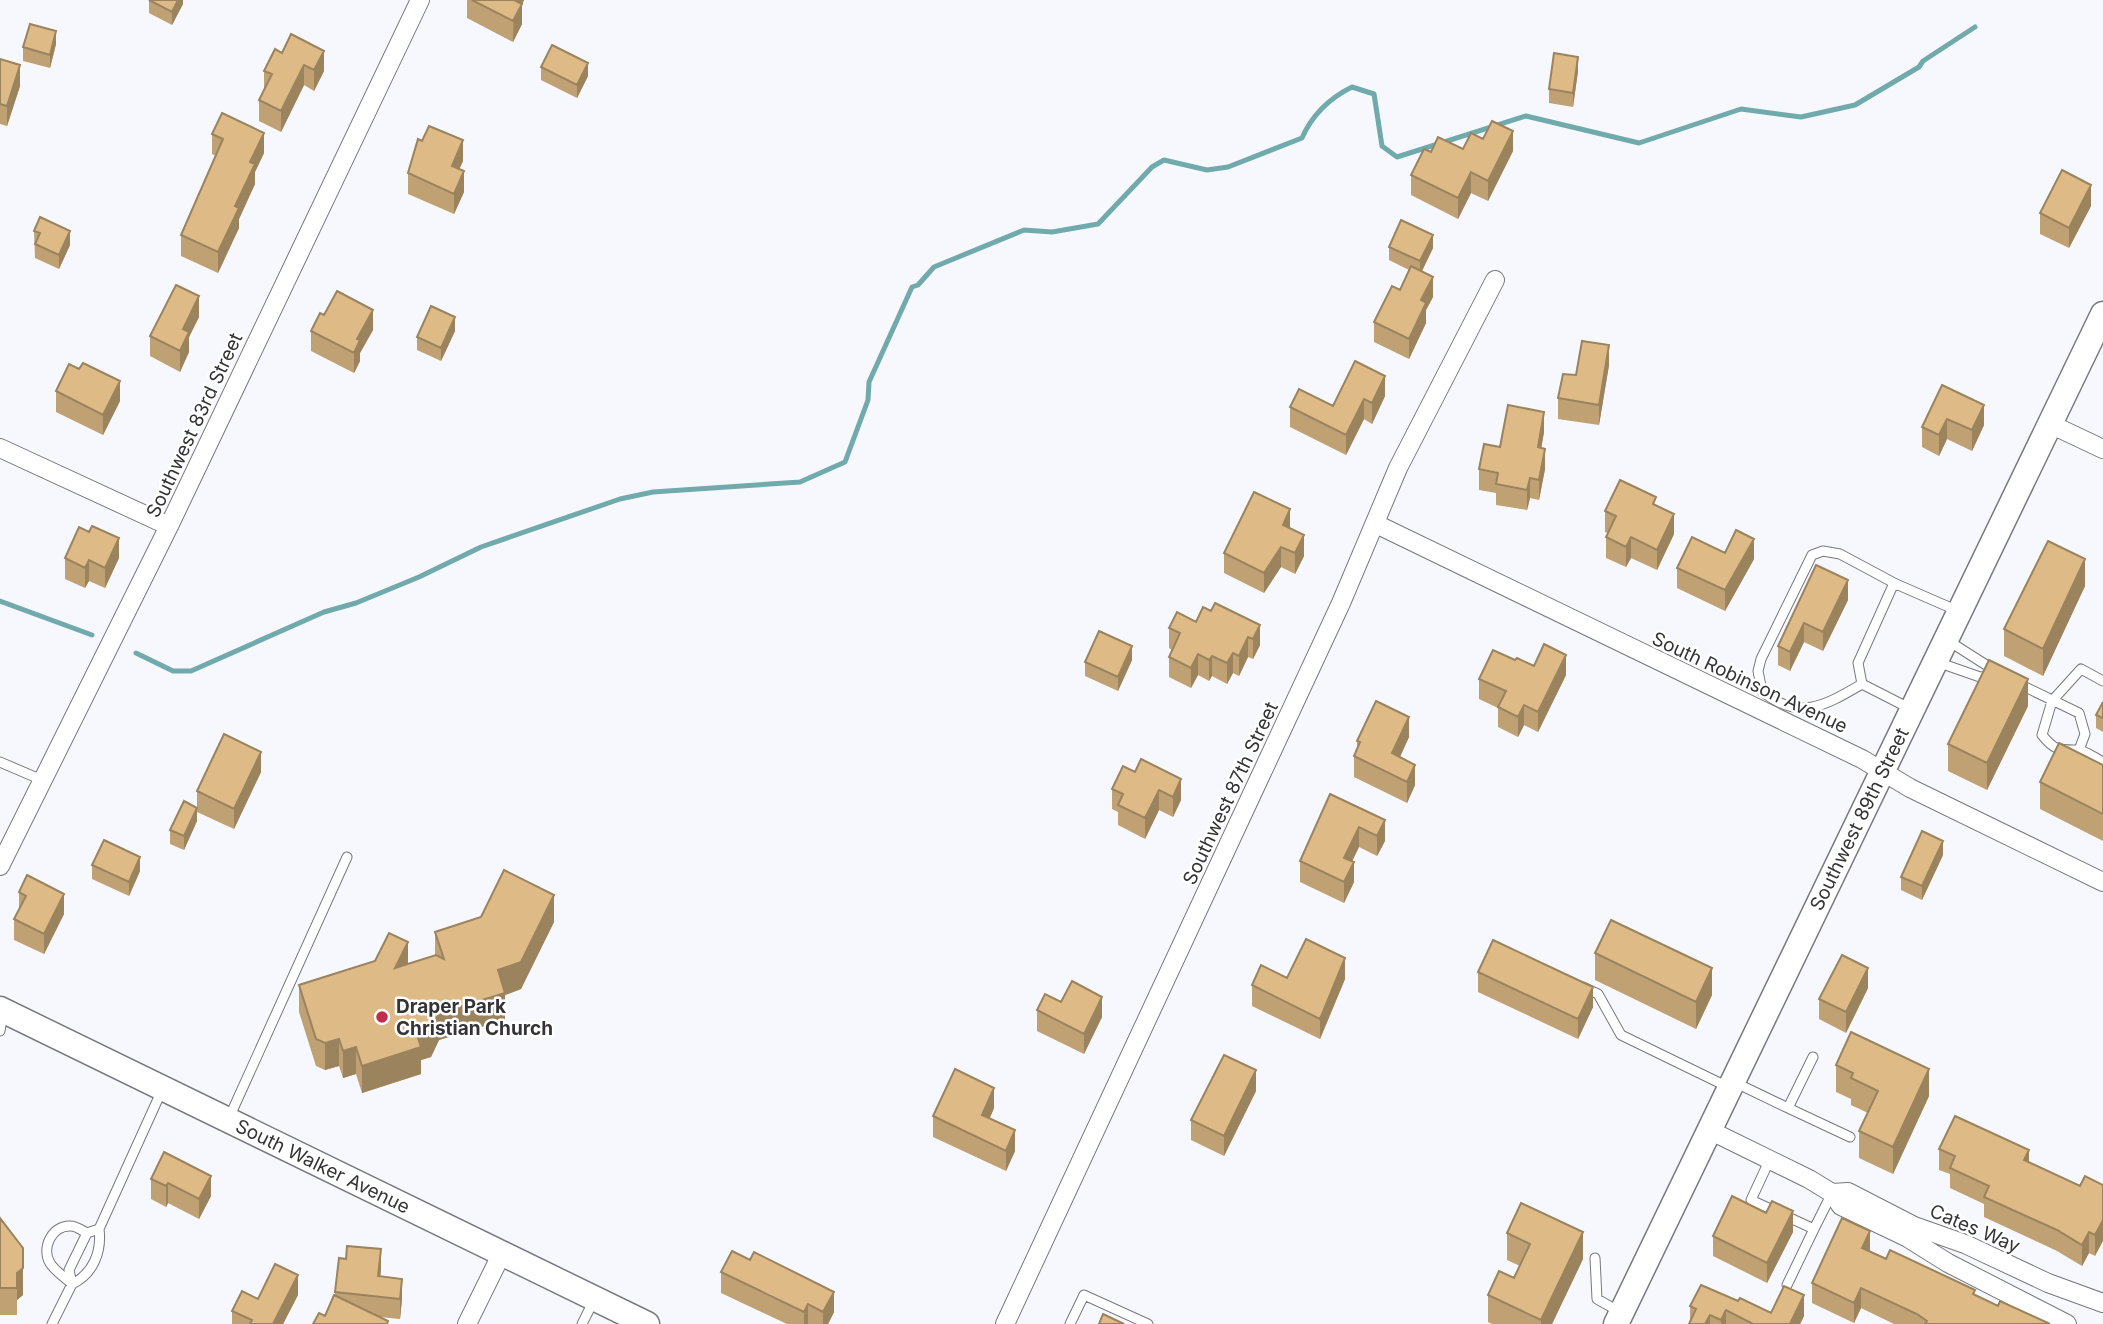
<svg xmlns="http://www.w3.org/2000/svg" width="2103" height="1324" viewBox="0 0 2103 1324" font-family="Inter,sans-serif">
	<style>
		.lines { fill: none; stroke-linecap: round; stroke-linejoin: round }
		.stream { stroke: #71aaac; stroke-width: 5 }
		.service-casing { stroke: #78797e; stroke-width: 11 }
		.minor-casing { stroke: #78797e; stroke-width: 20 }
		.secondary-casing { stroke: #78797e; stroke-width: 27 }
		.service { stroke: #fff; stroke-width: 9 }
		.minor { stroke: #fff; stroke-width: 18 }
		.secondary { stroke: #fff; stroke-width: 24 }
		.wall { fill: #bfa173 }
		.shaded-wall { fill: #9b835e }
		.building { fill: #debb86; stroke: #9b835e; stroke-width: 2 }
		.poi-dot { fill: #be2e4e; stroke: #fff; stroke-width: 2.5 }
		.labels { text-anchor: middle; stroke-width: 5; stroke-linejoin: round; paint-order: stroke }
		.street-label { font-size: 19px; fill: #343436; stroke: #fff }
		.poi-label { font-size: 19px; font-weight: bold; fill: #343436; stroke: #fff; text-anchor: start }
	</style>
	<rect width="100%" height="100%" fill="#f7f8fd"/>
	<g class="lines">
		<path class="stream" d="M0,601L92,635
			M136,653L173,671H191L324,612L356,603L419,577L481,547L620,499L653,492L800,482L845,462L868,400L869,382L912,287L918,285L934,267L1024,230L1052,232L1098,224L1152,167L1164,160L1207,170L1228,167L1302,138C1312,115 1330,98 1352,87L1374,94L1382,146L1397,157L1526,116L1639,143L1741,109L1801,117L1855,105L1919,67L1923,61L1975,27"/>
		<g class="service-casing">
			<path id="service" d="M1947,640L1994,670
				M1937,662L1980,677L1990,676
				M2103,681L2081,669L2052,701L2042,735C2055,751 2059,750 2077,750C2085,750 2095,758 2103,762
				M1862,684L1858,663L1894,583
				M2019,684L2079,713L2085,734L2079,750
				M1909,708L1862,684C1826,705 1799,722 1762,691L1758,671L1761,659L1812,555L1823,551L1840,554L1896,584L1958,611
				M0,762L42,780
				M1583,987L1598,994L1621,1035L1728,1087
				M0,1031L3,1013
				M1734,1082L1788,1108L1813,1057
				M1788,1108L1850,1137
				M229,1118L347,857
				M1770,1159L1751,1200L1814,1229L1787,1285
				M1814,1229L1832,1193
				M1595,1258L1597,1299L1620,1312
				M71,1283C64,1277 54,1270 50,1263C41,1248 52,1225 71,1226C76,1226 83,1231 87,1233
				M72,1284C93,1274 102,1252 99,1229L162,1090
				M52,1324L72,1284L69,1270L87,1233L99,1229
				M582,1324L594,1300
				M1070,1324L1084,1295L1148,1324"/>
		</g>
		<g class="minor-casing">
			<path id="minor" d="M2050,424L2103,449
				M0,448L169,526
				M1376,524L1862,759L1910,788L2103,882
				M0,866L169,526L420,0
				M1709,1130L1809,1179L1832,1193L1841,1206L1908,1238L1948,1263L2067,1324
				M1832,1193L1848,1192L1914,1226L1965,1244L2048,1283L2103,1303
				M467,1324L502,1253
				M1005,1324L1341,603L1398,468L1495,280"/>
		</g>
		<g class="secondary-casing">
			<path id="secondary" d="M0,1009L647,1324
				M1616,1324L2103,314"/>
		</g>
		<use href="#service" class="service"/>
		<use href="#minor" class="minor"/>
		<use href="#secondary" class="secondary"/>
	</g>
	<path class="wall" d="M149,0H183V4L172,25L149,13Z
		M467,0H524L522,4V24L513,42L467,18Z
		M56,44L50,68L23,61V47Z
		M275,49L324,71L314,91L304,85L281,132L259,121V100L264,90V71Z
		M0,59L20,86L7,126L0,124Z
		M541,67L588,76L577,98L541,80Z
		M1578,71L1573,107L1549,103V89Z
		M212,134L264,153L255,172V184L239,219V228L218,273L181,256V235L216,156L212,154Z
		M1483,139L1513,151L1488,201L1471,193L1458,219L1411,195V175L1431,152L1463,149Z
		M463,161L459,169L464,192L454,214L408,194V173Z
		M2091,206L2069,248L2040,234V213Z
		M34,231L70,245L59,269L35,258Z
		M1389,247L1433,248L1422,271L1433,297L1426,310V323L1409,359L1374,342V322L1400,290L1409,270L1389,260Z
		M324,315L373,330L360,353V361L354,373L311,351V331Z
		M199,317L189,337V352L180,372L150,356V336Z
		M455,331L441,361L417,350V337Z
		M1355,361L1385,396L1372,424L1364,419L1346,455L1290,427V407L1333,406Z
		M1609,365L1599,425L1558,419V398L1576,375Z
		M1942,385L1984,425L1972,451L1947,439L1939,456L1922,447V427Z
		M56,391L120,401L103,435L56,412Z
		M1544,432L1541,448L1545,469L1539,500L1530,498L1527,510L1496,505V493L1479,490V469L1500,447Z
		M1656,505L1674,534L1657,570L1631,558L1626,567L1606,558V537L1608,533L1605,532V511Z
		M1290,529L1304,556L1295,574L1281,567L1264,593L1224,573V553Z
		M1725,553L1754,559L1725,611L1677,588V568Z
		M65,558H119L105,588L89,581L85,588L65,579Z
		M1816,565L1848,600L1823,651L1804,642L1790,671L1778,665V646Z
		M2085,586L2043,676L2004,656V629Z
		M1215,603L1260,645L1253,659L1248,657L1239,676L1233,673L1227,684L1212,676L1209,681L1198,675L1191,688L1169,677V657L1172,650L1169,648V628L1196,622L1211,611Z
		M1132,660L1118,691L1085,676V662Z
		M1515,660L1566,675L1538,732L1524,725L1518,737L1498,727V708L1479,699V679Z
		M2103,702V732L2096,728V715Z
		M2028,706L1987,790L1948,771V744Z
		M1409,737L1400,757L1415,785L1407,803L1354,777V756L1357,750V741Z
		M2103,765V841L2040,809V782Z
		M1123,766L1181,800L1173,817L1159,810L1145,839L1118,825V812L1112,809V789Z
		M261,772L234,829L197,812V821L184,850L170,844V830L197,807V791Z
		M1330,794L1385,841L1377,856L1359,847L1352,861L1354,882L1344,903L1300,882V861Z
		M1943,855L1922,900L1901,890V877Z
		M92,865L140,871L129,896L92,879Z
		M19,892L64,914L44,954L14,940V919L19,911Z
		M554,922L521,989L505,995V1020L439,1040L431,1057L421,1060V1074L362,1093L356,1074L343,1078L339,1066L325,1070L316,1066L299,1012V985L408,964L435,956V932Z
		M1595,953L1712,995L1696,1029L1595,980Z
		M1478,972L1593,1007L1578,1039L1478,992Z
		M1287,978L1345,979L1320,1039L1252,1006V985Z
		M1868,988L1846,1033L1819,1019V999Z
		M1061,1002L1102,1017L1084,1054L1037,1031V1010Z
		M1836,1065L1929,1096L1893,1174L1859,1158V1131L1868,1113L1851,1105V1099L1836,1092Z
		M1256,1091L1224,1156L1191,1140V1120Z
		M994,1108L990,1118L1015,1151L1006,1171L933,1137V1116Z
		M1939,1149L2029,1163L2080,1186L2103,1185L2095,1256L2089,1253L2082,1266L2057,1251L1984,1217V1204L1950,1188V1174L1939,1170Z
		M151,1179L211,1196L199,1219L168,1203L166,1207L151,1199Z
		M0,1218L23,1295L17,1300V1315H0Z
		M1793,1232L1767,1283L1713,1256V1236Z
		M1507,1233L1583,1259L1552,1324H1492L1488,1322V1295L1514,1278L1520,1266L1507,1260Z
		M1870,1251L1975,1295L1998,1306L2050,1324H1894L1861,1308L1854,1323L1812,1303V1283Z
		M381,1270L380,1277L402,1299L400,1319L380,1317L388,1324L325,1316L335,1296V1292Z
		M721,1272L834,1312L828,1324H787L721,1293Z
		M298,1295L283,1324H232V1311L258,1299Z
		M1738,1301L1771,1313L1804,1316L1800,1324H1689L1690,1321V1306Z"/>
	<path class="shaded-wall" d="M178,0H183V4L172,25V12Z
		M514,0H524L520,9L522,4V24L513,42Z
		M56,31V44L50,68V55Z
		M324,51V71L314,91V70Z
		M1578,57V71L1573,107V93Z
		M588,63V76L577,98V85Z
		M20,65V86L7,126V106Z
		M304,65V85L281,132V111Z
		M1513,131V151L1488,201V181Z
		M264,133V153L255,172V184L239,219V228L218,273V252L250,162Z
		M463,140V161L452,186V166Z
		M464,171V192L454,214V194Z
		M1471,172V193L1458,219V198Z
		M2091,185V206L2069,248V228Z
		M70,231V245L59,269V255Z
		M1433,235V248L1420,275V261Z
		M1433,277V297L1426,310V323L1409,359V339L1421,300Z
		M199,296V317L189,337V352L180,372V351L183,329Z
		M373,310V330L360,353V361L354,373V353L357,339Z
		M455,317V331L441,361V348Z
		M1609,345V365L1599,425V405Z
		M1385,376V396L1372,424V403Z
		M120,381V401L103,435V415Z
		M1364,399V419L1346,455V435Z
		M1984,405V425L1972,451V430Z
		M1544,412V432L1538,468V447Z
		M1947,419V439L1939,456V435Z
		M1545,449V469L1539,500V480Z
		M1530,478V498L1527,510V490Z
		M1290,509V530L1283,525Z
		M1674,514V534L1657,570V550Z
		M1304,535V556L1295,574V553Z
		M1631,537V558L1626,567V547Z
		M119,538V558L105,588V568Z
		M1754,539V559L1725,611V590Z
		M1281,547V567L1264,593V573Z
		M2085,559V586L2043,676V649Z
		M89,560V581L85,588V568Z
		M1848,580V600L1823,651V632Z
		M1804,623V642L1790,671V652Z
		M1260,625V645L1253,659V639Z
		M1248,637V657L1239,676V656Z
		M1132,646V660L1118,691V677Z
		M1233,653V673L1227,684V663Z
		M1198,654V675L1191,688V668Z
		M1566,655V675L1538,732V712Z
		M1212,656V676L1209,681V660Z
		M2028,679V706L1987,790V763Z
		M1524,705V725L1518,737V717Z
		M1409,717V737L1392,774V753Z
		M261,752V772L234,829V809Z
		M1415,765V785L1407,803V782Z
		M1181,779V800L1173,817V797Z
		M1159,790V810L1145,839V818Z
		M197,808V821L184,850V836Z
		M1385,820V841L1377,856V836Z
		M1359,827V847L1344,878V858Z
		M1943,841V855L1922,900V886Z
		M140,857V871L129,896V882Z
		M1354,862V882L1344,903V882Z
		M64,894V914L44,954V934Z
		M554,895V922L521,989L505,995V1020L439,1040L431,1057L421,1060V1074L362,1093V1066L417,1035L439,1013L498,970Z
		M408,942V969L395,968Z
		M1345,958V979L1320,1039V1019Z
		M1712,968V995L1696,1029V1002Z
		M1868,968V988L1846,1033V1012Z
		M1593,987V1007L1578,1039V1019Z
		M1102,997V1017L1084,1054V1034Z
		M339,1039V1066L325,1070V1043Z
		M356,1047V1074L343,1078V1051Z
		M1929,1069V1096L1893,1174V1147Z
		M1256,1070V1091L1224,1156V1136Z
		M994,1088V1108L982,1135V1115Z
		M1015,1130V1151L1006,1171V1151Z
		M2029,1150V1171L2024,1160Z
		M211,1176V1196L199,1219V1199Z
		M168,1183V1203L166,1207V1186Z
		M1793,1211V1232L1767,1283V1263Z
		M2103,1220V1241L2095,1256V1235Z
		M1870,1231V1252L1862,1248Z
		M1583,1232V1259L1552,1324H1541V1320Z
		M2089,1232V1253L2082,1266V1245Z
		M23,1248V1295L17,1300V1273Z
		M381,1249V1270L378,1297V1276Z
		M298,1275V1295L283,1324H273Z
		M402,1279V1299L400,1319V1299Z
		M1861,1288V1308L1854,1323V1303Z
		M834,1292V1312L828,1324H823V1312Z
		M1804,1295V1316L1800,1324H1790Z
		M808,1304V1324H804V1312Z
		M1726,1310V1324H1721V1320Z
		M1710,1315V1324H1705Z"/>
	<path class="building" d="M149,0H178L172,12Z
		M472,0H514L522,4L513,21Z
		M30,24L56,31L50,55L23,47Z
		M291,34L324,51L314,70L304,65L281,111L259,100L272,74L264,71L275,49L282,53Z
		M552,45L588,63L577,85L541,67Z
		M1554,53L1578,57L1573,93L1549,89Z
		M0,59L20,65L7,106L0,104Z
		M222,113L264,133L250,162L255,164L235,206L239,208L218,252L181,235L223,139L212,134Z
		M1492,121L1513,131L1488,181L1471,172L1458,198L1411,175L1424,149L1431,152L1438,137L1463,149L1471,133L1483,139Z
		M429,126L463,140L452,166L464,171L454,194L408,173L418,139L422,141Z
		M2062,170L2091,185L2069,228L2040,213Z
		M40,217L70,231L59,255L35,244L40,233L34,231Z
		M1401,220L1433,235L1420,261L1389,247Z
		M1411,266L1433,277L1421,300L1426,303L1409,339L1374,322L1392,286L1400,290Z
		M176,285L199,296L183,329L189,332L180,351L150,336Z
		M337,291L373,310L357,339L360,340L354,353L311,331L320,313L324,315Z
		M431,306L455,317L441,348L417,337Z
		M1582,341L1609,345L1599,405L1558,398L1563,374L1576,375Z
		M1355,361L1385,376L1372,403L1364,399L1346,435L1290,407L1299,389L1333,406Z
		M83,363L120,381L103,415L56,391L69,364L79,369Z
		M1942,385L1984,405L1972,430L1947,419L1939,435L1922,427Z
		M1508,405L1544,412L1538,447L1545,449L1539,480L1530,478L1527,490L1496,484L1498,473L1479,469L1484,444L1500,447Z
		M1620,480L1656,497L1653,504L1674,514L1657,550L1631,537L1626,547L1606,537L1616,516L1605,511Z
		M1254,492L1290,509L1283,525L1304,535L1295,553L1281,547L1264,573L1224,553Z
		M92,526L119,538L105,568L89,560L85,568L65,558L79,527L89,532Z
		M1736,530L1754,539L1725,590L1677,568L1692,537L1725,553Z
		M2048,541L2085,559L2043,649L2004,629Z
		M1816,565L1848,580L1823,632L1804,623L1790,652L1778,646Z
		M1215,603L1260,625L1253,639L1248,637L1239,656L1233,653L1227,663L1212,656L1209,660L1198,654L1191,668L1169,657L1180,633L1169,628L1177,612L1196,622L1203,607L1211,611Z
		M1099,631L1132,646L1118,677L1085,662Z
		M1544,644L1566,655L1538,712L1524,705L1518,717L1498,707L1506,691L1479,679L1493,650L1515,660L1517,658L1534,666Z
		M1989,660L2028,679L1987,763L1948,744Z
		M1376,701L1409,717L1392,753L1415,765L1407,782L1354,756L1360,742L1357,741Z
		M2103,702V718L2096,715Z
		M224,734L261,752L234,809L197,791Z
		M2059,743L2103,765V814L2040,782Z
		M1141,759L1181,779L1173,797L1159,790L1145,818L1118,805L1123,794L1112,789L1123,766L1135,772Z
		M1330,794L1385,820L1377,836L1359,827L1344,858L1354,862L1344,882L1300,861Z
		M184,801L197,808L184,836L170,830Z
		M1922,831L1943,841L1922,886L1901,877Z
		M104,840L140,857L129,882L92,865Z
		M504,870L554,895L521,962L498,970L505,993L439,1013L431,1030L417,1035L421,1047L362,1066L356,1047L343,1051L339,1039L325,1043L316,1039L299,985L375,961L389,933L408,942L395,968L436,955L444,959L435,932L481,917Z
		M27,875L64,894L44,934L14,919L26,896L19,892Z
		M1611,920L1712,968L1696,1002L1595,953Z
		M1306,939L1345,958L1320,1019L1252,985L1261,965L1287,978Z
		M1493,940L1593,987L1578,1019L1478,972Z
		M1842,955L1868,968L1846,1012L1819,999Z
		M1072,981L1102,997L1084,1034L1037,1010L1045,994L1061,1002Z
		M1851,1032L1929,1069L1893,1147L1859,1131L1878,1091L1851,1078L1853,1073L1836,1065Z
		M1224,1055L1256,1070L1224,1136L1191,1120Z
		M955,1069L994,1088L982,1115L1015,1130L1006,1151L933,1116Z
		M1955,1116L2029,1150L2024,1160L2080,1186L2085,1176L2103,1185V1220L2095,1235L2089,1232L2082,1245L2057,1230L1984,1197L1989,1186L1950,1168L1955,1156L1939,1149Z
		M164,1152L211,1176L199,1199L168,1183L166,1186L151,1179Z
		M1732,1196L1766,1213L1772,1201L1793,1211L1767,1263L1713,1236Z
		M1521,1203L1583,1232L1541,1320L1488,1295L1499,1271L1514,1278L1530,1244L1507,1233Z
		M0,1218L23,1248V1268L17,1273V1288H0Z
		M1842,1218L1870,1231L1862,1248L1886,1259L1890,1250L1975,1290L1973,1294L1998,1306L2000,1301L2050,1324H1925L1927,1321L1917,1314L1861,1288L1854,1303L1812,1283Z
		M347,1246L381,1249L378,1276L402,1279L400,1299L335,1292L339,1258L346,1259Z
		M732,1251L750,1260L754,1252L834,1292L823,1312L808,1304L804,1312L721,1272Z
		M275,1264L298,1275L273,1324H250L252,1320L232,1311L242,1291L258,1299Z
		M1701,1285L1738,1301L1740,1298L1771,1313L1784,1286L1804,1295L1790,1324H1753L1726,1310L1721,1320L1710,1315L1705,1324H1689L1696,1309L1690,1306Z
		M334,1295L388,1321L387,1324H313L319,1313L325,1316Z
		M1103,1314L1124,1324H1099Z"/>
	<circle class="poi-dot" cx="382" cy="1017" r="7"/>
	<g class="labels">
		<g class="street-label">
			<text transform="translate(194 425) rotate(-65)" y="7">Southwest 83rd Street</text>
			<text transform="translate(1750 682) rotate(25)" y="7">South Robinson Avenue</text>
			<text transform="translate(1230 793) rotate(-65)" y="7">Southwest 87th Street</text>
			<text transform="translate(1859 819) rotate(-64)" y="7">Southwest 89th Street</text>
			<text transform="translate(323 1166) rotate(26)" y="7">South Walker Avenue</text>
			<text transform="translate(1975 1228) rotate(23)" y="7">Cates Way</text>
		</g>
		<g class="poi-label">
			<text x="396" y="1013">Draper Park<tspan x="396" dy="22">Christian Church</tspan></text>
		</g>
	</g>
</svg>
